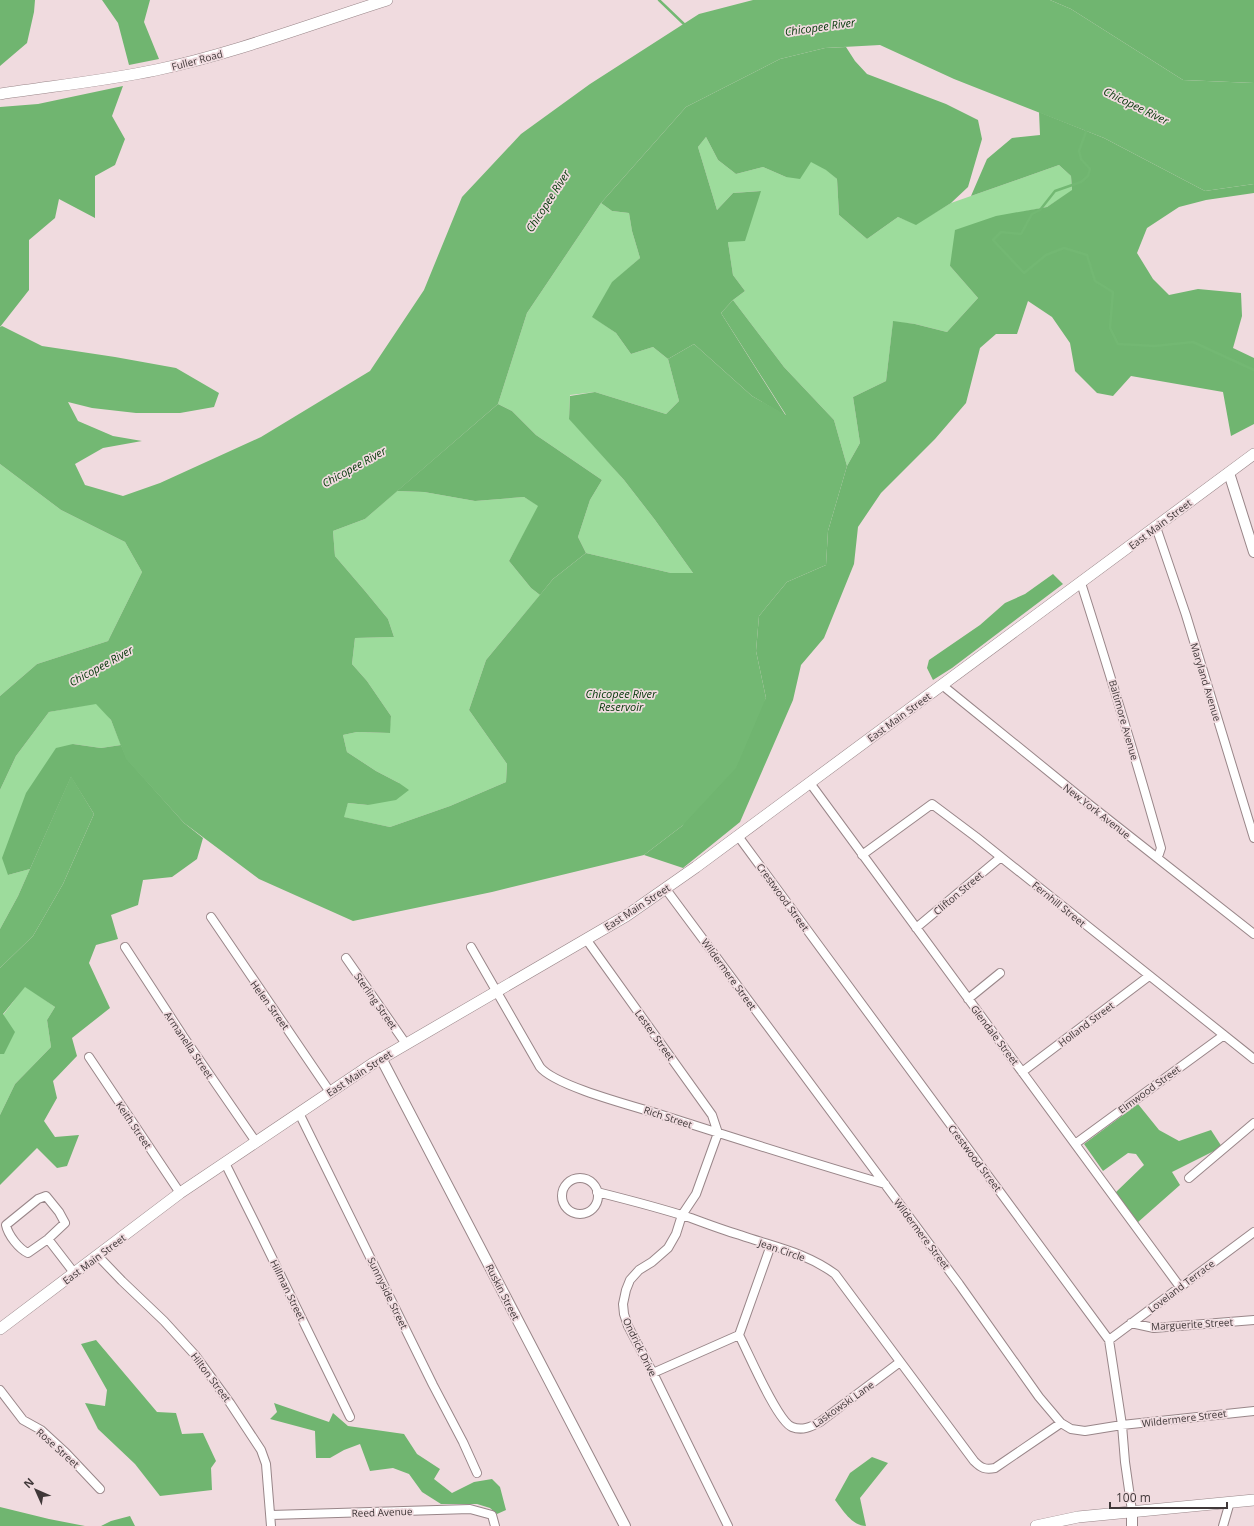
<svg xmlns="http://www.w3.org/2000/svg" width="1254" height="1526" viewBox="0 0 1254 1526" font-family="'Open Sans',sans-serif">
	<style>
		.green { fill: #9ddc9c }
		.forest { fill: #70b570 }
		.water { fill: #73b873 }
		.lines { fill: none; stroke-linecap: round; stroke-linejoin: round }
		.stream { stroke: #73b873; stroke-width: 2.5 }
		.minor-casing { stroke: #998689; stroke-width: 10 }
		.tertiary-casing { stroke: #998689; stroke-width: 12 }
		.secondary-casing { stroke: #998689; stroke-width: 12 }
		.minor { stroke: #fff; stroke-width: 8 }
		.tertiary { stroke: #fff; stroke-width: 10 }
		.secondary { stroke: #fff; stroke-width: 11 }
		.labels { text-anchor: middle; stroke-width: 3.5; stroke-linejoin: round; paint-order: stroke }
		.street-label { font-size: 10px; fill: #403839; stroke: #f0dbdf }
		.water-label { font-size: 11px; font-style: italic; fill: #013506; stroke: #f0dbdf }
	</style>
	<rect width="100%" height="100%" fill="#f0dbdf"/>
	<path class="green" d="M706,137L718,160L736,174L763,167L786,177L811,161L827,170L837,179L839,215L867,239L898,217L916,224L951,203L1059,165L1071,176L1072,191L1047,207L1022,212L950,266L978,298L947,332L915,324L893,322L886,381L853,397L860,443L847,466L834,420L784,367L733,300L745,291L733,275L728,242L760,191L733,193L717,210L698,147Z
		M601,203L612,211L629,213L632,231L640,258L612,283L593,317L616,333L631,354L653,347L668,359L679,401L666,414L595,392L570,395L569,418L624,480L655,520L693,573H671L586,553L578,537L590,500L602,480L536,435L512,411L498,404L527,313Z
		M0,464L61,510L125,542L142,572L108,641L37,664L0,696Z
		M397,491L424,492L475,501L524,497L539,506L509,561L531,588L540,595L486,660L469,710L507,764L506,782L450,806L390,827L343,817L348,803L368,805L399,783L376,771L347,752L343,735L357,732L389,733L391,716L367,681L352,664L355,638L394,637L388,619L365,591L335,556L333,531L365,519Z
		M97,703L111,720L121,745L101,748L73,744L8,875L30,869L18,896L0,929V790L16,756L49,712Z
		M25,986L55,1007L47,1020L51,1047L15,1084L0,1115V1054H4L3,1015Z"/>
	<path class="forest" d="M0,0H35L34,12L27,43L0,66Z
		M102,0H150L144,22L159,59L129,65L118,23Z
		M1050,0H1254V83L1183,80L1071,9Z
		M846,47L855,61L867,74L946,104L978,120L982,139L968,187L951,203L916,225L898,217L867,239L839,215L837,179L826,170L811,162L800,179L786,177L763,167L736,174L718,160L706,137L698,147L717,210L733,193L761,191L745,241L728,242L733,275L745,291L733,300L721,313L786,416L752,396L694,344L668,359L653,347L631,354L616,333L592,317L612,282L640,258L632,231L629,213L612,211L601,203L686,107L780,59L825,48Z
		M123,86L112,116L125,139L115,165L95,176V218L59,199L55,218L29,240V290L0,327V107L38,104Z
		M1039,112L1104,138L1205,191L1254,184V193L1206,200L1179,207L1147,228L1137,253L1153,279L1169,295L1198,289L1241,293L1242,316L1233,348L1254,358V424L1231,436L1223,392L1131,376L1113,396L1097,393L1075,371L1070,343L1052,317L1028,301L1017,334H996L980,348L966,403L935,439L881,493L858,527L854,564L824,638L801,665L793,700L740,822L683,868L644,855L682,826L766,698L756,651L759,616L787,582L826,565L828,531L847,466L860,443L853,397L886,381L893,321L915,324L947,332L978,298L950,266L955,230L996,216L1047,207L1072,190L1071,176L1059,165L971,196L987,159L1012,138L1040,135Z
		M498,404L512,411L536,435L602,480L590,500L578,537L586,553L553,579L540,595L531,588L509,561L538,506L524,497L475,501L424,492L397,491Z
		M1053,574L1063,584L952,668L933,680L927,668L929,660L980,625L1005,603L1025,594Z
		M73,744L101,748L121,745L127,759L184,823L203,838L197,859L172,877L143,880L138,905L111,915L118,939L96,945L89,963L110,1008L72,1038L77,1056L53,1081L57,1098L44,1121L55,1137L79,1135L67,1166L57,1168L37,1148L0,1185V1115L15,1084L51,1047L47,1020L55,1007L25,987L3,1014L15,1032L4,1054H0V968L33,936L63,884L94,814L71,777L30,869L8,875L2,858L26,793L56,748Z
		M1138,1104L1159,1130L1179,1141L1211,1130L1222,1147L1172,1172L1180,1185L1137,1223L1115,1193L1144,1165L1136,1154L1128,1153L1103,1171L1084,1144Z
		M96,1340L157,1412L176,1413L182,1434L203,1433L216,1461L211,1468L212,1490L160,1496L135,1464L98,1429L85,1403L105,1406L107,1390L81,1344Z
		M274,1403L329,1422L333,1413L348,1426L404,1434L417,1454L440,1469L434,1479L452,1493L474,1482L492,1479L500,1487L506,1510L497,1514L490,1508L477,1504H441L422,1492L409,1474L393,1468L370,1471L360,1444L344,1450L330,1458H316L315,1431L270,1419L277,1412Z
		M872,1457L888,1463L860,1498L866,1526C852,1526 842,1509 835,1500L850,1473Z
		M0,1507L49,1519L85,1526H0Z
		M130,1516L135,1526H101L111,1521Z"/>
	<path class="water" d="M753,0H1050L1071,9L1183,80L1254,83V184L1205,191L1104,138L954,79L880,45L825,48L780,59L686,107L601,203L527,313L498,404L365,519L333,531L335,556L365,591L388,619L394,637L355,638L352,664L367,681L391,716L390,733L357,732L343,735L347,752L376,771L399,783L409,790L396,800L368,805L348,803L344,817L390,827L450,806L506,782L507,764L469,710L486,660L553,579L586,553L671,573H693L655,520L624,480L569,419L570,396L595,392L666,414L679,401L668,359L694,344L752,396L786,415L721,313L733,300L784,367L834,420L847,466L828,531L826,565L787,582L759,616L756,651L766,698L736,768L682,826L644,855L492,892L353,921L259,879L184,823L126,759L111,720L96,704L49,712L16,756L0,790V696L37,664L108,641L142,572L125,542L61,510L0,464V327L2,326L42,346L115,357L176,368L219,393L214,407L180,413H136L92,408L68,402L78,421L113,436L142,441L103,448L75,464L85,485L123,496L160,483L261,437L370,371L424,290L462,197L521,134L590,84L699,14Z
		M71,776L94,814L63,884L33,936L0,968V929L18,896Z"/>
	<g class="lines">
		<path class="stream" d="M659,0L686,26
			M1087,129L1079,151L1081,159L1090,169L1088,176L1081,182L1055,191L1040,210L1032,214L1021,234L1001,232L993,240L1024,273L1046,255L1064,248L1087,255L1095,281L1113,292L1110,328L1118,344L1155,346L1193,342L1254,370"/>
		<g class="minor-casing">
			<path id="minor" d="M1156,527L1186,615L1254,838
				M1081,583C1109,671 1136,759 1161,848L1159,854L1157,857
				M942,685L1090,805L1254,934
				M810,783L1180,1287
				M738,836L1109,1340L1122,1425L1125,1462L1132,1511
				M862,855L932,804L976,837L1254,1059
				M665,888L959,1284L1039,1397L1061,1423L1071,1429L1085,1431L1122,1425L1254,1411
				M211,917L330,1092
				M916,928L1001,857
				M586,939L712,1115L718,1133L696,1194L682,1215L676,1234L668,1248L652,1262L639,1270L630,1280L626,1290L623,1304L624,1314L628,1326L653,1373L728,1526
				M125,947L183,1036L256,1142
				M471,947L540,1067C555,1086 633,1106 659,1114C734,1138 809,1162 885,1184
				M346,958L406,1044
				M968,999L1000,973
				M89,1057L180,1193
				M1022,1072L1149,976
				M299,1113L433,1385L463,1442L477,1473
				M1075,1144L1224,1035
				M225,1163L258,1229L350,1417
				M1189,1178L1254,1123
				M562 1196a18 18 0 1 1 36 0a18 18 0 1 1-36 0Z
				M597,1192C629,1200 660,1208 691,1218C707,1224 723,1230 740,1235C774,1247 805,1252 835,1274L974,1461C981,1468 985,1470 995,1468L1061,1423
				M46,1196L59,1212L65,1223L48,1239L28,1253C19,1249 8,1235 6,1225L38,1199Z
				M48,1239L75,1274
				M98,1256L122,1281L164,1321L195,1355L230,1403L261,1450L266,1464L271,1526
				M1131,1323L1154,1328L1254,1320
				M739,1335C748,1352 777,1421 792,1427C802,1431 811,1427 820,1422L900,1362
				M1109,1340L1254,1232
				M653,1373L739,1335L771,1245
				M0,1390L23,1420L41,1430L66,1453L100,1489
				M271,1515L470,1509L492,1515L495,1526
				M1223,1526L1230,1502"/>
		</g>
		<g class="tertiary-casing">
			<path id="tertiary" d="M1229,473L1254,552
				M381,1058L625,1526
				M1132,1526V1511"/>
		</g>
		<g class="secondary-casing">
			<path id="secondary" d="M0,94C52,86 104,81 156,70C235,53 311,24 387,0
				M0,1329L180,1193L372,1064L626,916L696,867L1254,454
				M1036,1526L1078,1517L1254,1500"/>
		</g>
		<use href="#minor" class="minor"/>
		<use href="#tertiary" class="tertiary"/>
		<use href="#secondary" class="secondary"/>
	</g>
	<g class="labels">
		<g class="street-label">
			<text transform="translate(197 60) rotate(-15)" y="4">Fuller Road</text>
			<text transform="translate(1160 524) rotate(-37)" y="4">East Main Street</text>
			<text transform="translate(1206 682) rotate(73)" y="4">Maryland Avenue</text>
			<text transform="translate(899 717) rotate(-36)" y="4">East Main Street</text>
			<text transform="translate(1124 720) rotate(74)" y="4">Baltimore Avenue</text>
			<text transform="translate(1097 811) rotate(38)" y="4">New York Avenue</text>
			<text transform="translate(958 893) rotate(-40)" y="4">Clifton Street</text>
			<text transform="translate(783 897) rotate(54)" y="4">Crestwood Street</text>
			<text transform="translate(1059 904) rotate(39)" y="4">Fernhill Street</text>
			<text transform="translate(637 907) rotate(-33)" y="4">East Main Street</text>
			<text transform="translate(729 974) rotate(54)" y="4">Wildermere Street</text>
			<text transform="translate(376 1001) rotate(55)" y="4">Sterling Street</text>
			<text transform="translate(270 1005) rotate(54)" y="4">Helen Street</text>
			<text transform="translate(1086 1024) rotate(-37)" y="4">Holland Street</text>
			<text transform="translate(655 1035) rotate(54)" y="4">Lester Street</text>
			<text transform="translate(995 1035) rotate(53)" y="4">Glendale Street</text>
			<text transform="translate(189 1045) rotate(56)" y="4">Armanella Street</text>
			<text transform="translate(359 1073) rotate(-33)" y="4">East Main Street</text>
			<text transform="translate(1149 1089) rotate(-36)" y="4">Elmwood Street</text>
			<text transform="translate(668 1117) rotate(18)" y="4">Rich Street</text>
			<text transform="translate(134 1125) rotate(56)" y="4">Keith Street</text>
			<text transform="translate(975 1158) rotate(53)" y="4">Crestwood Street</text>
			<text transform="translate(922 1234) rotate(53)" y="4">Wildermere Street</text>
			<text transform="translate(782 1250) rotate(19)" y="4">Jean Circle</text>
			<text transform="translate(94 1259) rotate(-37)" y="4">East Main Street</text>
			<text transform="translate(1181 1286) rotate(-37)" y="4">Loveland Terrace</text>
			<text transform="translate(288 1290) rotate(64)" y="4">Hillman Street</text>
			<text transform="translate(503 1292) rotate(63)" y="4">Ruskin Street</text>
			<text transform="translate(388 1293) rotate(64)" y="4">Sunnyside Street</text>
			<text transform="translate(1192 1324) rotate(-3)" y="4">Marguerite Street</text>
			<text transform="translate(640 1347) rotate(64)" y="4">Ondrick Drive</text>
			<text transform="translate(211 1377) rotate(53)" y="4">Hilton Street</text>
			<text transform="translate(843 1404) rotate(-35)" y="4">Laskowski Lane</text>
			<text transform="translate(1184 1418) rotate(-7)" y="4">Wildermere Street</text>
			<text transform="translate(58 1448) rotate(42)" y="4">Rose Street</text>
			<text transform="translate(382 1512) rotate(-2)" y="4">Reed Avenue</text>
		</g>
		<g class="water-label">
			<text transform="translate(820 27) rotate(-8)" y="4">Chicopee River</text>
			<text transform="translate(1136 106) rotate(26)" y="4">Chicopee River</text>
			<text transform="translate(548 201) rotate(-57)" y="4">Chicopee River</text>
			<text transform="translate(354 467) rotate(-29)" y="4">Chicopee River</text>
			<text transform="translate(101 666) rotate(-29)" y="4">Chicopee River</text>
			<text x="621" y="698">Chicopee River<tspan x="621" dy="13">Reservoir</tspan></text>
		</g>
	</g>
	<g transform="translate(36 1490) rotate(315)" stroke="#f0dbdf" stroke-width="3" paint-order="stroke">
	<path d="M0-3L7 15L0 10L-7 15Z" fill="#403839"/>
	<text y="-6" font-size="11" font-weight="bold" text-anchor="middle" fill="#403839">N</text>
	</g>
	<path d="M1110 1502v6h117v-6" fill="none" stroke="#403839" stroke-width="2"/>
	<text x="1116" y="1502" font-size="12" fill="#403839" stroke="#f0dbdf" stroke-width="3" paint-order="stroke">100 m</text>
</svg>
